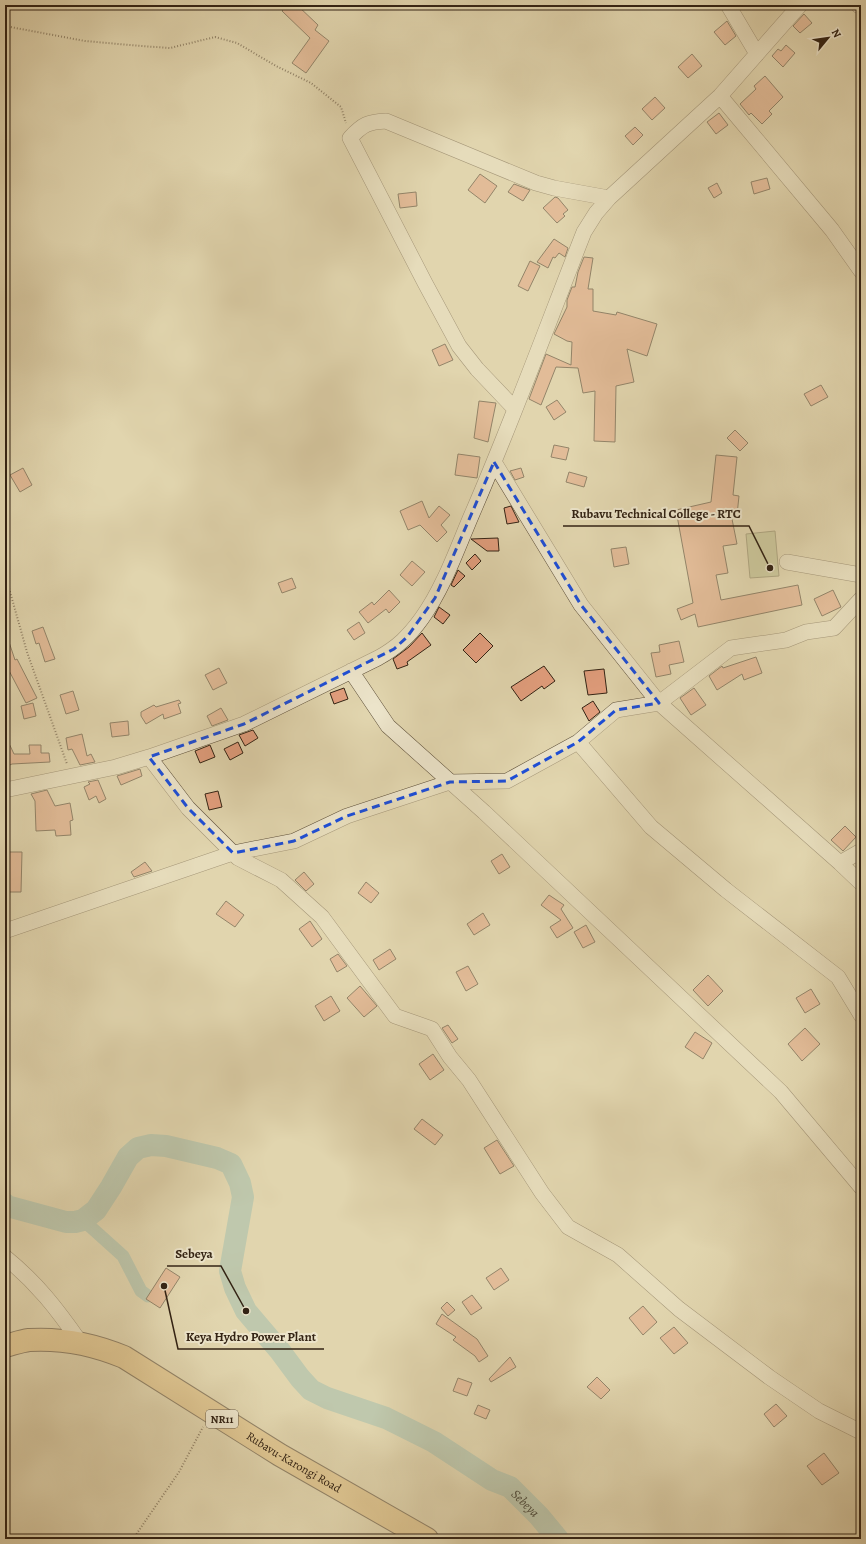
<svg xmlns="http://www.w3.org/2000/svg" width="866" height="1544" viewBox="0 0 866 1544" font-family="Alegreya,serif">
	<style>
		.green { fill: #b5bd89; stroke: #74704e }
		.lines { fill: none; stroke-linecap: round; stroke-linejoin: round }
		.canal { stroke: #94b9aa; stroke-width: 13 }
		.river { stroke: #94b9aa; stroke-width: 22 }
		.building { fill: #e29e7d; stroke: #332314 }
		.minor-casing { stroke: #5e503a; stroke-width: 16 }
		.highway-casing { stroke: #332314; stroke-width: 24 }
		.path { stroke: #332314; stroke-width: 2; stroke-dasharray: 1 2; stroke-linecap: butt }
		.minor { stroke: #ece4ca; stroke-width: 15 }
		.highway { stroke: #e0ba77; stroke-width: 22 }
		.marked { fill: none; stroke: #1d4ed8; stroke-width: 3; stroke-dasharray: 8 5; stroke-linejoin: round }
		.labels { text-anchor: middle; stroke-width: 4; stroke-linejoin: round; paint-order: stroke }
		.shield { fill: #ece4ca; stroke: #6a5d4b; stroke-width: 1 }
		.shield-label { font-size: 11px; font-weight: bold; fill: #332314 }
		.street-label { font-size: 12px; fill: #332314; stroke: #ece4ca }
		.water-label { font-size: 13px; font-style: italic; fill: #4b483a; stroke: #ece4ca }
		.leader { fill: none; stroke: #332314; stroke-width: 1.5 }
		.callout-dot { fill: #332314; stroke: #ece4ca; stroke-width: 1.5 }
		.callout-label { font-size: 13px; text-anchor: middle; font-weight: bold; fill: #332314; stroke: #ece4ca; stroke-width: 4; stroke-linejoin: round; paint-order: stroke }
	</style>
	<rect width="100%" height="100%" fill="#e1d5ae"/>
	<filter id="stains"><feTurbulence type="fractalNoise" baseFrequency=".005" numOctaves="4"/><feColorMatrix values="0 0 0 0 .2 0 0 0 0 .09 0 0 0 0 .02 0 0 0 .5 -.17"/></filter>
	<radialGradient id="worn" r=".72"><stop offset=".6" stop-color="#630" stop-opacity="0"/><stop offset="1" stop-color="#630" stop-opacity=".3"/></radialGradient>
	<path class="green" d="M775,531L779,576L750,578L746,534Z"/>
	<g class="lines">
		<path class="canal" d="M83,1220L123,1256L141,1291L148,1296"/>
		<path class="river" id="s1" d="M5,1204L7,1206L66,1222H75L83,1220L96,1210L111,1187L128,1157L138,1148L151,1145L166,1146L217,1158L231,1164L240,1183L243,1197L230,1271L235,1288L246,1311L280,1351L300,1378L311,1390L327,1398L386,1418L434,1442L492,1480L510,1487L539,1516L558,1539"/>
	</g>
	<path class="building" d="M287,5H297L318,25L315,30L329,41L306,73L292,63L310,38L282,11Z
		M804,14L812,23L800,33L793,26Z
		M727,21L736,36L725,45L714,32Z
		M786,45L795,53L783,67L772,56L778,49L781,51Z
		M692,54L702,66L688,78L678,67Z
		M765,76L783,97L769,111L772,114L762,124L751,113L749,115L740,104L756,89L754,86Z
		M655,97L665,108L652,120L642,109Z
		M719,113L728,125L716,134L707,122Z
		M635,127L643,135L633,145L625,136Z
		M480,174L497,186L485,203L468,190Z
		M767,178L770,189L754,194L751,182Z
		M717,183L722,193L714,198L708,188Z
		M514,184L530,190L523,201L508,192Z
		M416,192L417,206L400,208L398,194Z
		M555,197L558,198L568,210L563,214L565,216L557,223L543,208Z
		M554,239L568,248L565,257L559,253L555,258L553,257L548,268L537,262Z
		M584,257L593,258L588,289H593V311L616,315L617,312L657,324L647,356L627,349L634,382L616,386L615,442L594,441L595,391L583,393L578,368L556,367L541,405L529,399L546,354L571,365L572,342L567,341L554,334L567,307V300L572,287H575L578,272Z
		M530,261L540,266L528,291L518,286Z
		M445,344L453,360L439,366L432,350Z
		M821,385L828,397L811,406L804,394Z
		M557,400L566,412L554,420L546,407Z
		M479,401L496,403L488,442L474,438Z
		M735,430L748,443L740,451L727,438Z
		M554,445L569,448L566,460L551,457Z
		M458,454L480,457L477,478L455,475Z
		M716,455L737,457L733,495L739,496L737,515L731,514L737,544L723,546L728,573L716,575L721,600L798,585L802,605L698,627L695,614L681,620L677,609L693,603L676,510L711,502Z
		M23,468L32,485L20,492L10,475Z
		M521,468L524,477L515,480L510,471Z
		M569,472L587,477L584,487L566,482Z
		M422,501L429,518L439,506L450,515L441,525L447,532L437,542L420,525L408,530L400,511Z
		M511,506L519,522L507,524L504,508Z
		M498,538L499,551H487L471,539Z
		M626,547L629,564L614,567L611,549Z
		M475,554L481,561L472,570L466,563Z
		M412,561L425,572L412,586L400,575Z
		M458,570L465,576L454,587L451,585Z
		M292,578L296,588L282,593L278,583Z
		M389,590L400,602L389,613L386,609L368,623L359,612L372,602L374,605Z
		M833,590L841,607L822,616L814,599Z
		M439,607L450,615L443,624L434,617Z
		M359,622L365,633L354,640L347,630Z
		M43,627L55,659L45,662L39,643L36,644L32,631Z
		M422,633L431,645L407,662L408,665L397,669L393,659L409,647Z
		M480,633L493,646L476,663L463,650Z
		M5,636H7L15,660L17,659L37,698L26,703L5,663Z
		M679,641L684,662L669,665L671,674L656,677L651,653L660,652L659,645Z
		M756,657L762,673L744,680L742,674L717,690L709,676L722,666L723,668Z
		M544,666L555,681L544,689L542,686L521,701L511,687Z
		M219,668L227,683L213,690L205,675Z
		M604,669L607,693L588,695L584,671Z
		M344,688L348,699L334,704L330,693Z
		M694,688L706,705L691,715L680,698Z
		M73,691L79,710L66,714L60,695Z
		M179,700L181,703L178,704L181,713L164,719L163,714L146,724L141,716V712L154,705L156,707Z
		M593,701L600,712L589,721L582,708Z
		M33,703L36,716L24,719L21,706Z
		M221,708L228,720L212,726L207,716Z
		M128,721L129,735L112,737L110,723Z
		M253,730L258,738L245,746L239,735Z
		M82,734L87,756L91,754L95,762L80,765L72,749L68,750L66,738Z
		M5,735L14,754H30L29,745H41V753H49L50,762L12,764L5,767Z
		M238,742L243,753L230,760L224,749Z
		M210,745L215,757L200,763L195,751Z
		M140,769L142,776L121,785L117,776Z
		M98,780L106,799L99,803L96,796L89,800L84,787L90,784L88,782Z
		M47,790L55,806L70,803L73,820L70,821L71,835L56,836L55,830L36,831L35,801L31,794Z
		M218,791L222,807L209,810L205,794Z
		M845,826L856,837L843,851L831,840Z
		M6,852H22L21,892H5Z
		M502,854L510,867L499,874L491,861Z
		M145,862L152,871L134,877L131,872Z
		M304,872L314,884L306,891L295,880Z
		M366,882L379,893L371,903L358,893Z
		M549,895L564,905L561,909L573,928L557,938L550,927L561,920L541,905Z
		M226,901L244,915L235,927L216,914Z
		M483,913L490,925L474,935L467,924Z
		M310,921L322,939L312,947L299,929Z
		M586,925L595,942L583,948L574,932Z
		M390,949L396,959L379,970L373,960Z
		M338,954L347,966L337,972L330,959Z
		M468,966L478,984L466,991L456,972Z
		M708,975L723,991L708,1006L693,990Z
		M360,986L377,1006L364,1017L347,998Z
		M811,989L820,1004L805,1013L796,998Z
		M331,996L340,1011L324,1021L315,1006Z
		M448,1025L458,1039L452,1043L442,1028Z
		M805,1028L820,1044L802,1061L788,1044Z
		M695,1032L712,1043L703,1059L685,1047Z
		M433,1054L444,1070L430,1080L419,1064Z
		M422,1119L443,1135L435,1145L414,1129Z
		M497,1140L514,1166L500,1174L484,1148Z
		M166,1268L180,1277L160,1308L146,1299Z
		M501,1268L509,1280L494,1290L486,1278Z
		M472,1295L482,1308L471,1315L462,1302Z
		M447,1302L455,1310L448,1316L441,1308Z
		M643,1306L657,1322L643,1335L629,1318Z
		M442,1314L477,1339L488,1356L479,1362L475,1356L453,1340L456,1337L436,1324Z
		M674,1327L688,1343L674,1354L660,1338Z
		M510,1357L516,1367L491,1382L489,1379Z
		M597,1377L610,1390L601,1399L587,1387Z
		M458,1378L472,1383L467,1396L453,1391Z
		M776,1404L787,1416L774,1427L764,1414Z
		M478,1405L490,1410L486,1419L474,1414Z
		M824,1453L839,1473L822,1485L807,1466Z"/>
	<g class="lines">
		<g class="minor-casing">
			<path id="minor" d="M728,5L757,54
				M858,5L861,7
				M720,96L832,230L861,271
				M515,409L477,369L459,346L425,283L350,138C363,124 368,122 386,121L536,183L554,188L609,198
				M494,462L581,605L659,703L840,863L861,883
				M787,562L861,575
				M351,671L388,726L484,812L781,1092L861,1187
				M578,742L651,827L726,890L838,977L861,1015
				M149,757L188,808L238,858L281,880L322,917L395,1016L432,1029L450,1057L469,1080L542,1193L568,1227L618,1255L679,1309L769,1377L819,1411L861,1432
				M5,790L116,767L149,757L244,724L378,658C398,647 409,636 422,618C444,587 457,549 472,514C512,422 547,326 584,232L596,213L609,198L720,96L800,5
				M840,863L861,851
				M5,931L233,853L294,841L347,816L450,782L507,781L578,742L616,710L659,703L731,648L786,640L806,632L834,628L861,599
				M5,1257C37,1283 57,1309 80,1342"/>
		</g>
		<g class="highway-casing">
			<g id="highway">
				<path id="s2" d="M5,1346C13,1344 21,1341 29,1340C64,1338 93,1344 124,1357L280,1455L427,1539"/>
			</g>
		</g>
		<path class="path" d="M5,26L85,41L141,46L170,48L215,37L237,43L276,66L311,83L341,107L346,123
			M5,574L27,652L67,764
			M133,1539L179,1472L203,1427"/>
		<use href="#minor" class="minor"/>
		<use href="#highway" class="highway"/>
	</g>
	<path d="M0 0H866V1544H0ZM494,462L581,605L659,703L616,710L578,742L507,781L450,782L347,816L294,841L233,853L188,808L149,757L244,724L394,649L407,637L435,598Z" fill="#e1d5ae" fill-opacity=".55" fill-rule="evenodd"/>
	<path class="marked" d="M494,462L581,605L659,703L616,710L578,742L507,781L450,782L347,816L294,841L233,853L188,808L149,757L244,724L394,649L407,637L435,598Z"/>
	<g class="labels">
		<rect class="shield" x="206" y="1410" width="32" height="18" rx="3"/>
		<g class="shield-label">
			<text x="222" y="1423">NR11</text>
		</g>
		<g class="street-label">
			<text dy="4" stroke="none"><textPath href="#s2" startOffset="322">Rubavu-Karongi Road</textPath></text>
		</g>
		<g class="water-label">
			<text dy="5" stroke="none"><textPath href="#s1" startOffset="770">Sebeya</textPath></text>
		</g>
	</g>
	<path class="leader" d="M770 568L749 526H563M246 1311L221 1266H167M164 1286L178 1349H324"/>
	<g class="callout-dot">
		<circle cx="770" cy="568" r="4"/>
		<circle cx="246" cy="1311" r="4"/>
		<circle cx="164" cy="1286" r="4"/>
	</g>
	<g class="callout-label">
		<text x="656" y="518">Rubavu Technical College - RTC</text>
		<text x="194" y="1258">Sebeya</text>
		<text x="251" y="1341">Keya Hydro Power Plant</text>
	</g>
	<rect width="866" height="1544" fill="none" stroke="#e1d5ae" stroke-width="20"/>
	<rect x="6" y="6" width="854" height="1532" fill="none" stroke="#332314" stroke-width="2"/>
	<rect x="10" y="10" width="846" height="1524" fill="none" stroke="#332314"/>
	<g transform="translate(828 38) rotate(61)" stroke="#ece4ca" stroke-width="3" paint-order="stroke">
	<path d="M0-3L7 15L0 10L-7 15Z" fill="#332314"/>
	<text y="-6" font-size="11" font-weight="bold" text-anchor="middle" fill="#332314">N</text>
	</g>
	<rect width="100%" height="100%" filter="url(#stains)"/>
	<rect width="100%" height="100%" fill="url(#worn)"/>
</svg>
